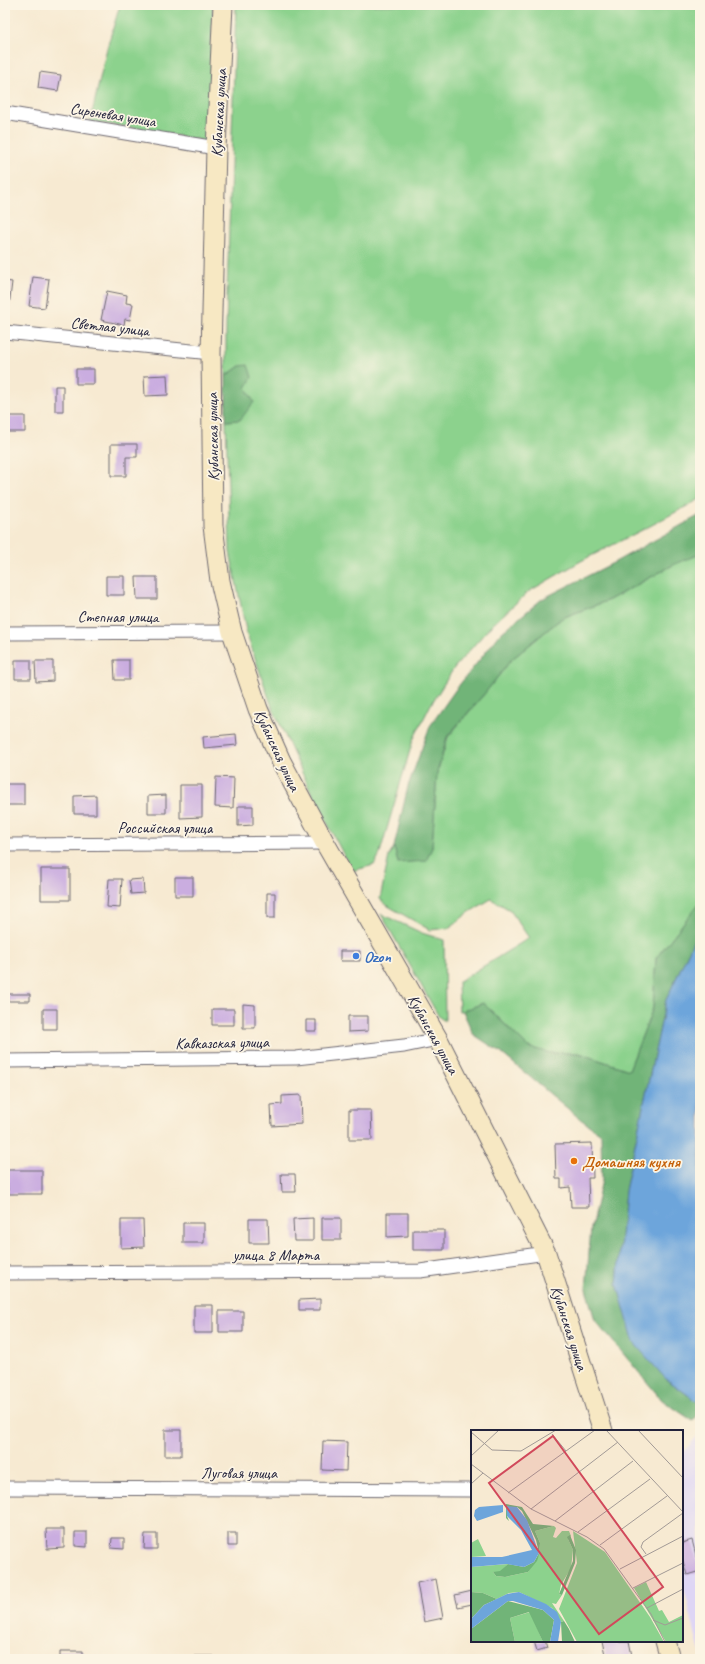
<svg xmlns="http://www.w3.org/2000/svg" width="705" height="1664" viewBox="0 0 705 1664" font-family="Caveat,sans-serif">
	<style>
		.built { fill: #ded5f5 }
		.green { fill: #8cd28d; stroke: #577a64 }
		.forest { fill: #71b478; stroke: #4a6b5a }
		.water { fill: #6da5db; stroke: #48648b }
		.building { fill: #caade0 }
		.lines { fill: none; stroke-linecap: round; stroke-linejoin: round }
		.minor-casing { stroke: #6d6870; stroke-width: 15 }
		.secondary-casing { stroke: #6d6870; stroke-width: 21 }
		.minor { stroke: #fff; stroke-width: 13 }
		.secondary { stroke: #f7e8c3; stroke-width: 19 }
		.shop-dot { fill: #3f7fe0; stroke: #fcf5e5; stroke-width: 1.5 }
		.food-dot { fill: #e8710a; stroke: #fcf5e5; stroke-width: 1.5 }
		.labels { text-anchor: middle; stroke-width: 3.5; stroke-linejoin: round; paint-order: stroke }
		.street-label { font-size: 16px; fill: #22223b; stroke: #fcf5e5 }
		.shop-label { font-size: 16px; font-weight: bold; fill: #366cbe; stroke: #fcf5e5; text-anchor: start }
		.food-label { font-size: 16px; font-weight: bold; fill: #c56008; stroke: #fcf5e5; text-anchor: start }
		.inset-road { fill: none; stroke: #a29a96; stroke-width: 1 }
		.view { fill: #d1495b; fill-opacity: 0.15; stroke: #d1495b; stroke-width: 2 }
		.inset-edge { fill: none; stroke: #22223b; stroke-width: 2 }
	</style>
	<rect width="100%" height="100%" fill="#fcf5e5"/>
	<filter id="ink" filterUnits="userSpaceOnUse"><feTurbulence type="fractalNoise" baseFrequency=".025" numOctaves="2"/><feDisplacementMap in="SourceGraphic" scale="8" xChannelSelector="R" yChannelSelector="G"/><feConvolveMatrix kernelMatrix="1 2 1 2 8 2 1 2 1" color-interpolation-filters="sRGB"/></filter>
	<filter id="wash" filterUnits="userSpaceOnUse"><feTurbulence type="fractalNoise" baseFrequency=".012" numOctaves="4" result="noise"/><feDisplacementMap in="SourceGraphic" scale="16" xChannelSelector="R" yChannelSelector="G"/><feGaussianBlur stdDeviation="0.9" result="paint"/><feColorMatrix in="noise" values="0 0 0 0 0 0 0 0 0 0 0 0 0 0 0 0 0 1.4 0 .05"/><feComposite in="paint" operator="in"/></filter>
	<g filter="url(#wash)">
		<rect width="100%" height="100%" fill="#f7ead2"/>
		<path class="built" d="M700,1433V1653L682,1580V1454Z"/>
		<path class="green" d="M120,5H213L210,142L136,128L90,122L107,48Z
			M236,5H700V499L650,526L581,561L528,592L490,627L454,668L430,706L413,740L379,856L374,865L352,871L311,792L272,707L247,635L230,552L226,421L240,420L246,388L240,366L226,376V326Z
			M700,554V902L656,958L653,1008L629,1070L578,1053H550L528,1047L483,1003L463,1011H459L458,982L529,938L510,910L491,899L468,913L449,928L430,930L388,906L380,899L389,856L394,847L398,863L432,848L437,773L448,737L485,693L511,660L562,618L609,600L675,564Z
			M381,914L422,933L444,940L445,1021L439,1017Z"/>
		<path class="forest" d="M248,365L252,377L246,388L254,402L240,420L226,421V376L240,366Z
			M700,515V554L675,564L609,600L562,618L511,660L485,693L447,737L437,773L432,848L426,861L398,863L394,847L408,786L430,726L456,689L501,633L542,599L615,562Z
			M700,902V927L666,1000L625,1191L617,1284L665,1378L700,1404V1412L693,1421L662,1400L595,1320L586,1289L591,1228L602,1180L601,1134L579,1118L500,1052L473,1034L463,1011L483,1003L528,1047L550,1053H578L629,1070L653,1008L656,958Z"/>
		<path class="water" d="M700,927V1404L665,1378L634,1343L617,1284L625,1191L666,1000Z"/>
		<g id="blocks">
			<path class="building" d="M40,72L61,75L58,91L38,88Z
				M33,277L49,279L45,308L29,306Z
				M5,281L12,282L9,307H5Z
				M107,291L127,295L126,303L133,304L130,320L125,319L124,325L101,320Z
				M76,369H94V384H76Z
				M167,375L168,395L145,396L144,376Z
				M55,386H63V411H55Z
				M5,416H25V432H5Z
				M111,444H137V457H126V476H111Z
				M106,576H124V595H106Z
				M136,577H157V599H137Z
				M15,660H31V679H15Z
				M114,660H129V680H115Z
				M35,661H53V681L36,682Z
				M236,734L237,745L204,748L203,737Z
				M216,777L234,778L233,808L215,807Z
				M6,784H24V805H6Z
				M180,785H202V817L180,818Z
				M96,795V814H74V796Z
				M166,795V813H148V796Z
				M238,806H253V825L238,826Z
				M41,869H70V900H41Z
				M175,877H193V896H175Z
				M109,879H122L120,908L107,907Z
				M143,879L144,893L131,894L129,880Z
				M267,893H275V918H267Z
				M340,951H360V961H340Z
				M5,994H30V1001H5Z
				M243,1004L255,1005V1028H243Z
				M43,1009H57V1029H43Z
				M212,1009H234V1025H212Z
				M348,1016H368V1031L348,1032Z
				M306,1020H316V1031H306Z
				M301,1095L302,1124L272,1126L271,1105L282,1104V1096Z
				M349,1110H371L372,1140H349Z
				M592,1143L593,1178H588L589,1207H571L570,1187L561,1188V1179H556L555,1144Z
				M7,1170H42V1194H8Z
				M281,1174H295L296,1192H282Z
				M387,1213H408V1236L387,1237Z
				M313,1218V1241H294L293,1219Z
				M322,1218H341V1240H322Z
				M249,1219H268L269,1243H249Z
				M121,1220H143L144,1247L121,1248Z
				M183,1223H204V1243H183Z
				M413,1230H444V1250H413Z
				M320,1299V1310H299V1300Z
				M194,1305H213V1333H194Z
				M219,1311H243V1332H219Z
				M165,1430H181V1456H165Z
				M323,1441L347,1442L346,1471L322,1470Z
				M46,1529H64V1548L47,1549Z
				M75,1532H87V1547L75,1546Z
				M228,1533H236V1546H228Z
				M145,1534H157V1549H144Z
				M112,1538H124V1549L111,1548Z
				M692,1540L700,1571L687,1575L682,1558V1543Z
				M436,1579L443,1618L424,1622L417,1583Z
				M472,1591V1604L458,1607L455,1595Z
				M534,1641H545L547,1648L537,1651Z
				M602,1641H629L632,1656L618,1659H606Z
				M60,1651H83V1659H60Z
				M194,1656H214V1659H194Z
				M159,1657H182V1659H159Z"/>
		</g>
	</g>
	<g filter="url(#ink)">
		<use href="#blocks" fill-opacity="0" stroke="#6d6870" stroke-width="1"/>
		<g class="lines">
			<g class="minor-casing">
				<path id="minor" d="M5,113L216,148
					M5,332L211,353
					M5,633L232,632
					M5,845L325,843
					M5,1061L296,1058L404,1046L438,1039
					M5,1273L420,1271L546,1253
					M5,1488L472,1490"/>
			</g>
			<g class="secondary-casing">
				<path id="secondary" d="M223,5L216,148L211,353L213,526L220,581L232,632L258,709L281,761L325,843L438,1039L546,1253L603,1431
					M665,1641L670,1659"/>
			</g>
			<use href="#minor" class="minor"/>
			<use href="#secondary" class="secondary"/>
		</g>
	</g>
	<circle class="shop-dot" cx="356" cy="956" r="4"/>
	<circle class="food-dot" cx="574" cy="1161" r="4"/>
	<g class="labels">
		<g class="street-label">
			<text transform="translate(218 113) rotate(-87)" y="6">Кубанская улица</text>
			<text transform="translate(113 114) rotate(9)" y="6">Сиреневая улица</text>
			<text transform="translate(110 326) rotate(6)" y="6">Светлая улица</text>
			<text transform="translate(212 437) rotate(-91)" y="6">Кубанская улица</text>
			<text x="118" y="622">Степная улица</text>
			<text transform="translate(278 750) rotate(65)" y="6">Кубанская улица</text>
			<text x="165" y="833">Российская улица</text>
			<text transform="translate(434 1034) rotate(61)" y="6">Кубанская улица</text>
			<text transform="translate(222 1042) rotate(-1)" y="6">Кавказская улица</text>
			<text x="276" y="1260">улица 8 Марта</text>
			<text transform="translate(570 1328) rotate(72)" y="6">Кубанская улица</text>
			<text x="239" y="1478">Луговая улица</text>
		</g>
		<g class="shop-label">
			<text x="364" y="962">Ozon</text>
		</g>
		<g class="food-label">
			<text x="582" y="1167">Домашняя кухня</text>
		</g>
	</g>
	<g transform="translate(471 1430)">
		<rect width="212" height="212" fill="#f7ead2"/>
		<path d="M83,96L85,98L82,107L85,108L91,101H98L100,106L97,109L102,120L100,138L90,155L88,164L91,165L85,174L81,173L93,191L90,192L81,178L48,162L38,163L26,169L12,163L0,162V137L37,134L29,142H22L25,146L34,147L57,142L68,125L69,113L64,101ZM102,101L134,122L179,187L193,212H106L88,179L106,133ZM7,109L15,126L0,127V113ZM175,152L188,181L191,180L198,192L212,185V212H195L163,158ZM59,182L72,212H44L39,188Z" fill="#8cd28d"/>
		<path d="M35,74L51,77L62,94L83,96L64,101L69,113L68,125L66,131L57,142L34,147L25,146L22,142L29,141L37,134L53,137L63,132L68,123L65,110L51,81L46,77L36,86L38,91L35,88ZM99,105L105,120L104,133L91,165L88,164L102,131V120L96,107ZM0,162L12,163L26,169L13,175L0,189ZM37,171L72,180L83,190L79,212H72L58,182L39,188L44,212H0V199ZM93,191L98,199L104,212H91L90,192Z" fill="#71b478"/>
		<path d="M32,75V82L6,91L3,86L4,80L8,77ZM35,76L46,77L56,90L68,123L63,132L53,137L36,134L0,137V127H31L61,120L50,100L36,86ZM48,162L75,174L86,182L90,192L87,212H79L83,190L72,180L42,171H37L0,199V189L13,175L36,164Z" fill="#6da5db"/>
		<path class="inset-road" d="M135,0L212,82M167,0L212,48M0,2L21,20L50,21L85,0M81,4L95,21M0,26L28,0M0,34L60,79L116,107L133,119L180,184L194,212M0,54L12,43M37,63L124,0M60,79L147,12M84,91L162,31M107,102L179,49M129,115L196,66M175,124L170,117L172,112L212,83M149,139L212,106M162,158L212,133M176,178L212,159M182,190L194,195L212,188"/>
		<path class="view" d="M82,6L192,157L128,204L18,53Z"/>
		<rect width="212" height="212" class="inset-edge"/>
	</g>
	<rect width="705" height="1664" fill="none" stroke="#fcf5e5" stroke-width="20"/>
</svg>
